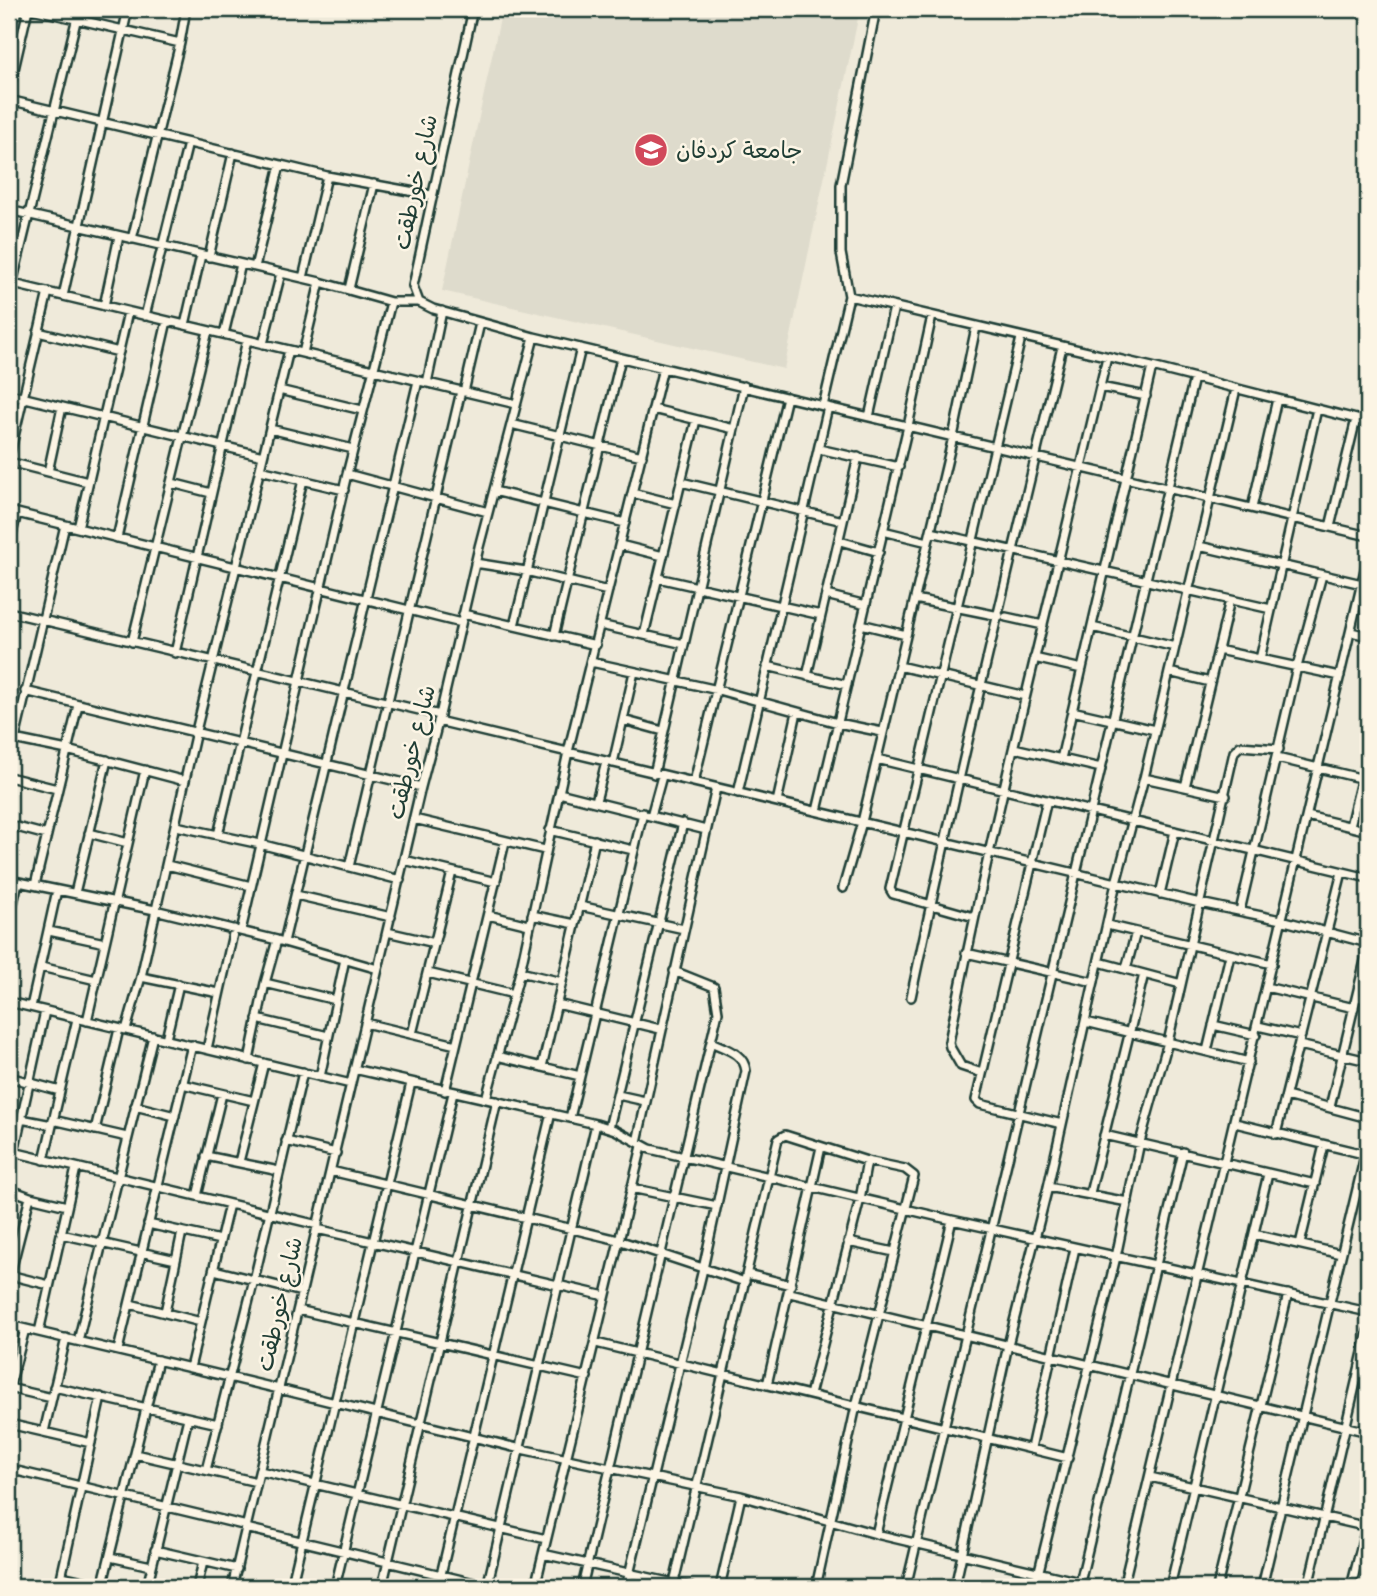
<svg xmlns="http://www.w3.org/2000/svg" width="1377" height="1596" viewBox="0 0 1377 1596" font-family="'Balsamiq Sans','Playpen Sans Arabic',sans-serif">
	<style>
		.built { fill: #dedbcc }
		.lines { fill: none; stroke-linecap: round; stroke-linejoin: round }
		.minor-casing { stroke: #1f3d34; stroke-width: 12 }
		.minor { stroke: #fcf5e5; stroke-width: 7 }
		.labels { text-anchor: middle; stroke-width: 5; stroke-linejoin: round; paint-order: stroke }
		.poi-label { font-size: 23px; fill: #1f3d34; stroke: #fcf5e5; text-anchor: start }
		.street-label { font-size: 23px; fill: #1f3d34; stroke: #fcf5e5 }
	</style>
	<rect width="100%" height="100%" fill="#efeada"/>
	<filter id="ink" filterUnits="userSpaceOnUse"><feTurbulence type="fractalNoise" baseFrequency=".0143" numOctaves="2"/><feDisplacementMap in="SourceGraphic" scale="14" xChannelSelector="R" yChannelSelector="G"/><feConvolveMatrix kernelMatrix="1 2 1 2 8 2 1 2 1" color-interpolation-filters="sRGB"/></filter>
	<g filter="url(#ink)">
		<path class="built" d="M502,9H860L784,369L442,291Z"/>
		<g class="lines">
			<g class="minor-casing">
				<path id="minor" d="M32,9L180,43
					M9,91L28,9
					M9,100L327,176L431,195
					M9,210L320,282L391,302H419
					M132,239L180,43L186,9
					M209,257L233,153
					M255,267L280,165
					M303,278L327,176
					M9,283L516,404
					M12,284L79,9
					M349,289L374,184
					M63,296L128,9
					M849,296L1152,367L1368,422
					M104,306L119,236
					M145,316L188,143
					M185,325L201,255
					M38,332L119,352
					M224,334L241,264
					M534,337L1368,536
					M263,344L281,273
					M303,353L320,282
					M427,383L442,311
					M1100,387L1146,396
					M279,390L362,410
					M464,392L480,323
					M9,394L263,456
					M823,406L849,296L841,253V185L876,9
					M653,409L734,429
					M869,417L894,307
					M511,424L642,456
					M270,429L353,449
					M819,449L899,467
					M9,458L48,292
					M9,462L88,482
					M260,470L344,490
					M48,472L62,407
					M347,474L488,512
					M681,482L843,521
					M172,483L211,493
					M494,491L625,523
					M632,493L676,504
					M1252,508L1277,399
					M9,511L461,623
					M1330,527L1356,419
					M78,528L128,312
					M883,531L928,542
					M931,532L1271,609
					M117,538L167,321
					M840,541L879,552
					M620,545L663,556
					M1199,546L1362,584
					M9,547L17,513
					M475,563L526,571L608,591
					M658,578L821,615
					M826,595L866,605
					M915,599L999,616
					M9,612L440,715
					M463,614L596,645
					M1006,617L1043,625
					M861,624L906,635
					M600,625L684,644
					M514,626L581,348
					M1092,627L1175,647
					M1351,632L1368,636
					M644,635L696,420
					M554,636L621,358
					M132,642L208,331
					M1218,650L1340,676
					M175,653L247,340
					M1034,658L1082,669
					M1260,659L1317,409
					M591,662L718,690L838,723L882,732
					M767,666L847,685
					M899,666L1025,696
					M1169,672L1210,682
					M807,676L858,457
					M25,691L421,787
					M1072,711L1155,730
					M623,720L663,731
					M438,721L1200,903L1281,920L1368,943
					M9,738L67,750L185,781
					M15,739L65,525
					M1014,748L1101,768
					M1277,758L1368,780
					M877,759L1368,878
					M1061,759L1152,367
					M613,763L634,672
					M654,774L744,386
					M9,777L57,789
					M1144,778L1226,796
					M694,782L787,397
					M1185,787L1230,600
					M559,793L706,830
					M738,793L828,407
					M1047,800L976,1100L980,1104L1062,1124
					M596,801L606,762
					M777,802L797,712
					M817,811L908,426L932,316
					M651,816L662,776
					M1307,816L1368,831
					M414,819L545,850
					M9,825L47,835
					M176,826L260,844L400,880
					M1350,826L1368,752
					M550,830L633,850
					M89,833L128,843
					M218,835L303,480
					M404,860L496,882
					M167,865L251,886
					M349,867L461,391
					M9,880L155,910L277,940L378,969
					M35,885L78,705
					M843,888L862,822L953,437L976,327
					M75,893L107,760
					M1160,894L1175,831
					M296,895L391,917
					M580,906L684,929
					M1240,911L1297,667L1322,575
					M488,915L529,925
					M532,915L575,924
					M974,917L893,894L890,889L1021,338
					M9,921L18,882
					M1107,925L1272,964
					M49,931L105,943
					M241,931L347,474L391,302
					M387,932L435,943
					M284,942L418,381
					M966,953L1094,982
					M1099,962L1181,984
					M41,967L96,980
					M1126,969L1136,932
					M520,972L562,982
					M428,973L514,994
					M141,977L219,993
					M265,983L336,1000
					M1266,987L1354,1008
					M911,997C957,779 1010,563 1062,347
					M1357,997L1368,999
					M9,1002L351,1084
					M557,1004L660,1029
					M31,1007L57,890
					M257,1019L328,1036
					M87,1021L145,770
					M1086,1022L1249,1062
					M365,1023L456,1045
					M1213,1025L1256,1035
					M1258,1026L1301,1036
					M126,1030L141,977L196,731L289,350
					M412,1034L452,872
					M166,1039L179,984
					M1299,1045L1368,1061
					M207,1049L234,929
					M1207,1051L1230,955
					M497,1056L580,1076
					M249,1060L265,983L277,940
					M542,1067L595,840
					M354,1069L596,1124L615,1130L650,1149L952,1220L1368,1312
					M982,1073L961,1066L950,1047L949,1042C994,812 1054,585 1107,357
					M9,1077L60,1091
					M320,1077L345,959
					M182,1084L254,1101
					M445,1091L505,842
					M618,1095L645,1101
					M1286,1096L1368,1118
					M486,1099L520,972L568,752L663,368
					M135,1106L175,1116
					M1330,1107L1368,948
					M570,1118L643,813
					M21,1119L52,1125
					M53,1120L127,1137
					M1235,1123L1368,1155
					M609,1128L683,823
					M95,1130L119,1029
					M1276,1134L1342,872
					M1104,1135L1315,1184
					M286,1141L336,1153
					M637,1142L716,788
					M9,1151L318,1225
					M14,1152L45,1011
					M206,1156L279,1171
					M44,1160L77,1019
					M239,1162L264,1063
					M331,1171L618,1240L745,1282
					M1048,1187L1128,1202
					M631,1188L717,1206
					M9,1189L30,1197L67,1206
					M1090,1193L1144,974
					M197,1196L222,1094
					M148,1224L220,1240
					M317,1229L605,1296
					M61,1234L176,1260
					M1254,1234L1341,1254
					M848,1242L894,1252
					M1300,1244L1324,1145
					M214,1270L302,1292
					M747,1274L791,1285
					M9,1275L49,1285
					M10,1275L30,1197
					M790,1293L1368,1432
					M130,1304L201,1322
					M298,1310L587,1377
					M165,1312L182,1232
					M9,1325L279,1389L521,1449L741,1496L876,1534L1101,1587
					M39,1332L76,1168
					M78,1341L153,1036
					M596,1343L1068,1458
					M118,1350L192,1045
					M190,1368L229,1204
					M767,1385L821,1147
					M54,1387L218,1424
					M9,1388L52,1398
					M9,1389L25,1329
					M810,1395L860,1199L867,1161
					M9,1424L91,1443
					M44,1432L66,1338
					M1031,1448L1075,1248
					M135,1454L257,1482
					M9,1469L247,1526
					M206,1470L254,1280L303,1072
					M260,1471L546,1539
					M1150,1477L1368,1527
					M246,1528L491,1587
					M876,1534L952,1220
					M155,1550L237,1569
					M543,1554L691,1587
					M110,1557L151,1566
					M62,1576L109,1587
					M59,1587L101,1397
					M102,1587L158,1360
					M147,1587L188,1418
					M197,1587L203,1562
					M232,1587L421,787L440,715L479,547L534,337L433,309L419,302L413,286L473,9
					M291,1587L411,1083
					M335,1587L453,1093
					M382,1587L497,1101
					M438,1587L551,1113
					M487,1587L596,1124
					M535,1587L642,1146
					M582,1587L718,1012L714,987L674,971
					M626,1587L703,1269L746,1071C744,1053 726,1049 711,1042
					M673,1587L778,1139L785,1135L867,1161L905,1169L914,1176L856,1406L816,1587
					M720,1587L741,1496
					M906,1587L1194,378
					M955,1587L1008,1345L1048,1187L1116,883L1144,778L1236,389
					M1035,1587L1116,1257L1140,1142L1168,1042L1234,752L1240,746L1279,749
					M1079,1587L1183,1152
					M1123,1587L1368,557
					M1170,1587L1268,1174
					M1217,1587L1288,1294
					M1262,1587L1368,1143
					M1308,1587L1368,1331
					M1351,1587L1368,1520"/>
			</g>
			<use href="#minor" class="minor"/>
		</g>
	</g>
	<defs>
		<g id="university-disc" transform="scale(1.75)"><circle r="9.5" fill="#d1495b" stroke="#fcf5e5"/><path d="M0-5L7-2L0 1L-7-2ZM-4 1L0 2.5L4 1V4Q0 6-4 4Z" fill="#fff"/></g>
	</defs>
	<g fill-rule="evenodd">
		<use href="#university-disc" x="651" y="150"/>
	</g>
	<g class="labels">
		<g class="poi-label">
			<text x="676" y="158">جامعة كردفان</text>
		</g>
		<g class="street-label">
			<text transform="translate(415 182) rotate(-78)" y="8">شارع خورطقت</text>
			<text transform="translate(411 752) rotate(-76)" y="8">شارع خورطقت</text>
			<text transform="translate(279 1304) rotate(-77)" y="8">شارع خورطقت</text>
		</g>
	</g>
	<rect width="1377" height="1596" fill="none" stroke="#fcf5e5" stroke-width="35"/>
	<rect x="18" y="18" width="1342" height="1561" fill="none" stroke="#1f3d34" stroke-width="2.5" filter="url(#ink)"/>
</svg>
